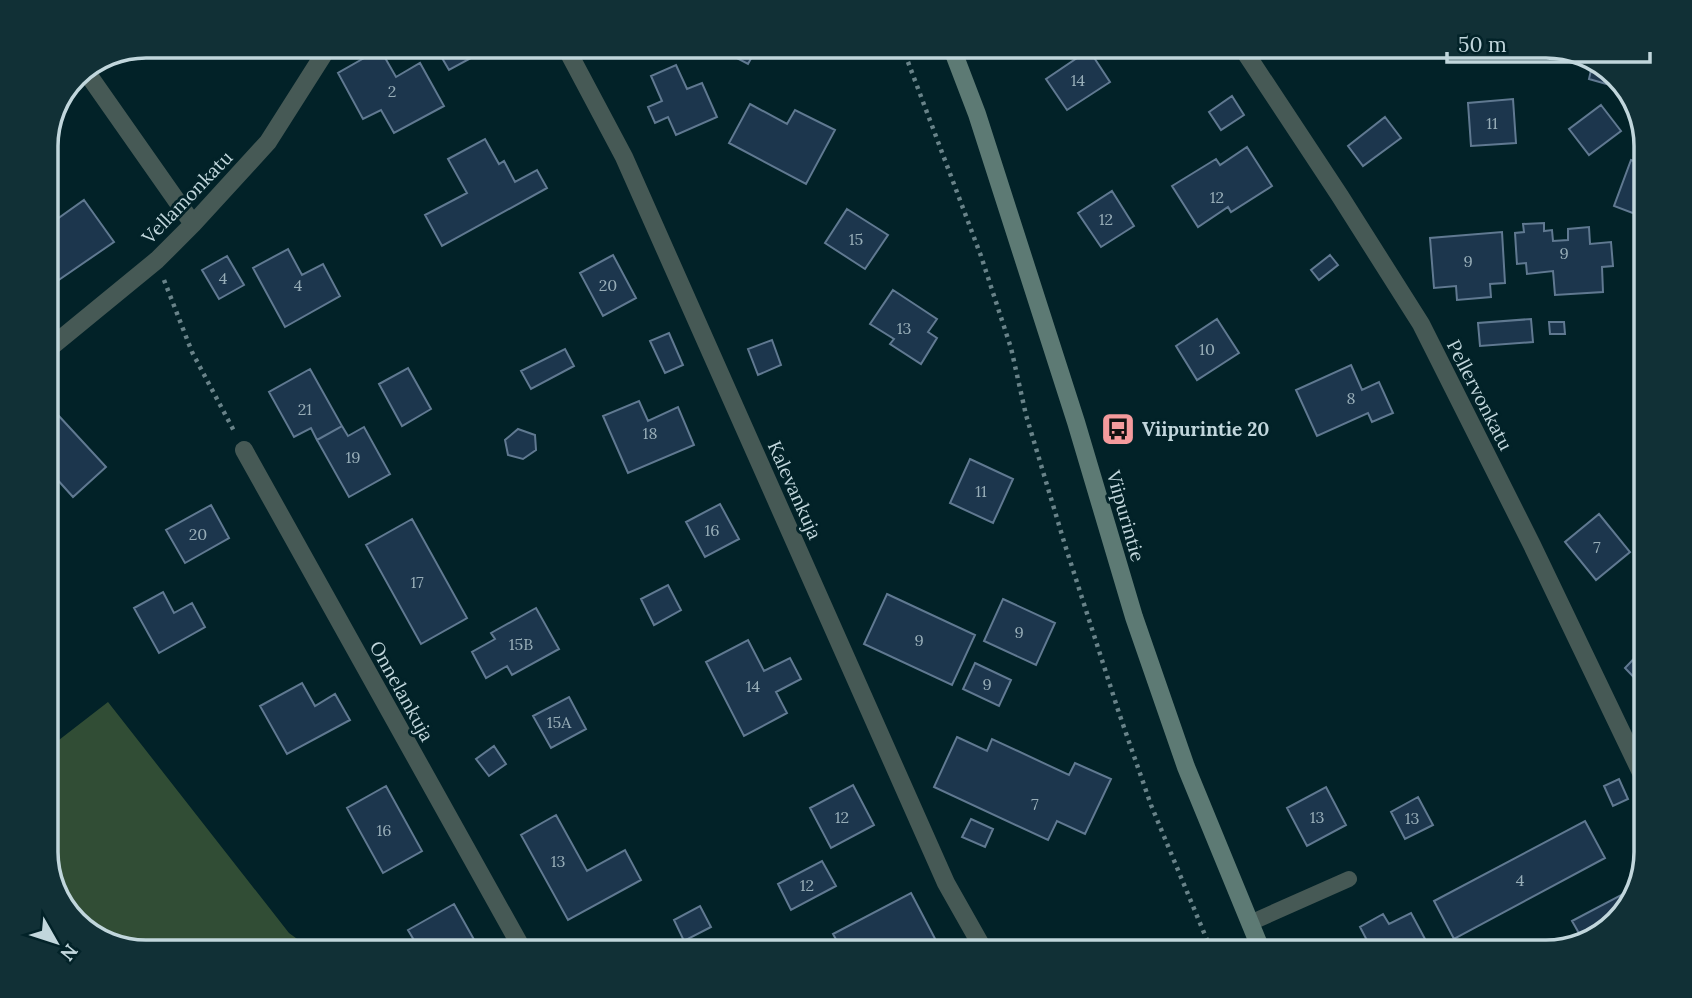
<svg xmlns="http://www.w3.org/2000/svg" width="1692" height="998" viewBox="0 0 1692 998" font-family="Lora,serif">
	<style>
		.forest { fill: #314d35 }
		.building { fill: #1c364d; stroke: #607991; stroke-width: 2 }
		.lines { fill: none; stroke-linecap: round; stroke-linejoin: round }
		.path { stroke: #698389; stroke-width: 4.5; stroke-dasharray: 3.5 5; stroke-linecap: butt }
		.lane { stroke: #465955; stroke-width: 16 }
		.street { stroke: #465955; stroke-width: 18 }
		.secondary { stroke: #5d7a74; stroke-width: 18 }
		.labels { text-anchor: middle; stroke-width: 6; stroke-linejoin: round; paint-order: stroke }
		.number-label { font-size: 16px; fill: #98aeb8 }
		.street-label { font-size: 19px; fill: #c1d6dc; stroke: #022228 }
		.poi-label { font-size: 19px; font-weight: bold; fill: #c1d6dc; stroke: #022228; text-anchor: start }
		.rim { fill: none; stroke: #c1d6dc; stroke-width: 3.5 }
	</style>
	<rect width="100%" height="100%" fill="#022228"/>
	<path class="forest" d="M108,702L289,933L315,952H146L96,939L62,907L46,858V750Z"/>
	<path class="building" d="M146,46H159L141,58L135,50Z
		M435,46H493L449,70Z
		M714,46H758L748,64Z
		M380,49L396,77L420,63L444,106L394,133L381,110L363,119L338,73Z
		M1089,50L1110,82L1067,110L1046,79Z
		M676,65L687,89L702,83L717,117L676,135L668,117L655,123L648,107L662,101L651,76Z
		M1592,66L1607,70L1619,80L1617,87L1589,79Z
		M1232,96L1244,115L1221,130L1209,112Z
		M1513,99L1516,143L1471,146L1468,103Z
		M750,104L787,124L795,110L835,130L806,184L729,143Z
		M1601,105L1621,131L1589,155L1569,129Z
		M1385,117L1401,138L1363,166L1348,146Z
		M485,139L499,164L504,161L515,182L537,170L547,188L442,246L425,215L467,193L448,159Z
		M1247,147L1272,186L1231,212L1228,207L1198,227L1172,186L1216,159L1220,165Z
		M1631,160L1646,166V218L1614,206Z
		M1112,191L1134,226L1101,247L1078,213Z
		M84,200L114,242L47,288L46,286V227Z
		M847,209L888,235L865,269L825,243Z
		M1544,223V231L1552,230L1553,241L1568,240V229L1589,227L1590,244L1611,242L1613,266L1602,267L1603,292L1555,295L1553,271L1527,274L1526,263L1517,264L1515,233L1524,232L1523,224Z
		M1502,232L1505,283L1490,284L1491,297L1457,300L1456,286L1434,288L1430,238Z
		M288,249L302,275L323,264L340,296L285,327L253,268Z
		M613,255L636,298L603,316L580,273Z
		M1330,255L1338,265L1319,280L1311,270Z
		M227,256L244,285L219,299L202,270Z
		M893,290L937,319L928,332L937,338L921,364L890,344L894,339L870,324Z
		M1217,319L1239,353L1197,380L1176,346Z
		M1531,319L1533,342L1480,346L1478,323Z
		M1549,322H1564L1565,334H1550Z
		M669,333L683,365L665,373L650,341Z
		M772,340L781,365L758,375L748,349Z
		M565,349L574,366L531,389L521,371Z
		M1351,365L1362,390L1379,382L1393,413L1372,422L1368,413L1317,436L1296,390Z
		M408,368L431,409L402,426L379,384Z
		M310,369L342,426L317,440L311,428L294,437L269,392Z
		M639,401L648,421L678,407L694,445L628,473L603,416Z
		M58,415L106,467L73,497L46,467V426Z
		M342,426L348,436L364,427L390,474L349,497L317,440Z
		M518,429L535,435L536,450L523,459L508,455L505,440Z
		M970,459L1013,479L993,523L950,503Z
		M720,504L739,539L705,557L686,522Z
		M211,505L229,538L185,563L166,530Z
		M1599,514L1630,552L1596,580L1565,542Z
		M412,519L467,618L421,644L366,545Z
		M668,585L681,610L654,625L641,599Z
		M163,592L174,613L192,603L205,627L159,653L134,608Z
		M887,594L975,635L952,685L864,644Z
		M1003,599L1055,623L1036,665L984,641Z
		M536,608L559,649L512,675L507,666L486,678L472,652L495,639L491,633Z
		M748,640L764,671L790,658L801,679L776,692L787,713L744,736L706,662Z
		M1646,646V690L1625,668Z
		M975,663L1011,680L999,706L963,689Z
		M302,683L315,706L335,694L350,720L287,754L260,706Z
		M569,697L586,729L551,748L533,716Z
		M957,737L987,751L992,739L1069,775L1075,763L1111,779L1085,834L1057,821L1048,840L934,787Z
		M494,746L506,764L489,776L476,759Z
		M1619,779L1628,799L1613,806L1604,786Z
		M853,785L874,825L831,848L810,808Z
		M386,786L422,851L383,873L347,808Z
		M1326,787L1346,825L1307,846L1287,808Z
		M1418,797L1433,825L1405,839L1391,812Z
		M556,815L587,871L625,850L641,880L568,920L521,835Z
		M971,819L993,829L985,847L962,837Z
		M1585,821L1605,858L1454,939L1434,901Z
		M822,861L836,886L791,910L778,884Z
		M911,893L942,952H891L885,942L865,952H843L833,934Z
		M1623,894L1629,906L1597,939L1584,942L1572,921Z
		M454,904L481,952H421L408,930Z
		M700,906L711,927L684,941L674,920Z
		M1411,913L1432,952H1373L1360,927L1383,914L1389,924Z"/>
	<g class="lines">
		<path class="path" d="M902,46L981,256L1011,348L1026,415L1065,545L1119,713L1151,805L1212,952
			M164,280L192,352L234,431"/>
		<path class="lane" d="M1250,923L1349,879"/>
		<path class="street" d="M565,46L624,157L946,883L985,952
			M1241,46L1340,196L1421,324L1532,545L1646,783
			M85,70L193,224
			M46,351L157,260L193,224L268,142L329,46
			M244,450L524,952"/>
		<path class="secondary" d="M951,46L977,114L1076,422L1134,617L1186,767L1262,952"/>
	</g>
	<defs>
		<g id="bus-square" transform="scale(1.75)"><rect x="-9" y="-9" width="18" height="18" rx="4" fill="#f59b9d" stroke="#022228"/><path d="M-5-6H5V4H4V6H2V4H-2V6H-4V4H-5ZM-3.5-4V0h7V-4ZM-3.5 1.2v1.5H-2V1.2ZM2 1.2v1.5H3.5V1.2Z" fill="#111"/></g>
	</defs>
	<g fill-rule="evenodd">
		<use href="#bus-square" x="1118" y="429"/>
	</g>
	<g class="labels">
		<g class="number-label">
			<text x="1078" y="86">14</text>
			<text x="392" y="97">2</text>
			<text x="1492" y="129">11</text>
			<text x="1217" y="203">12</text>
			<text x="1106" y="225">12</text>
			<text x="856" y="245">15</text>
			<text x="1564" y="259">9</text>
			<text x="1468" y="267">9</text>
			<text x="223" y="284">4</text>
			<text x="298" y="291">4</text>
			<text x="608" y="291">20</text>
			<text x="904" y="334">13</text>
			<text x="1207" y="355">10</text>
			<text x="1351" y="404">8</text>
			<text x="305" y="415">21</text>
			<text x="650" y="439">18</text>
			<text x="353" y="463">19</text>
			<text x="981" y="497">11</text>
			<text x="712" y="536">16</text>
			<text x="198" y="540">20</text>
			<text x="1597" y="553">7</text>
			<text x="417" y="588">17</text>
			<text x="1019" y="638">9</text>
			<text x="919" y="646">9</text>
			<text x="521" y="650">15B</text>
			<text x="987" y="690">9</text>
			<text x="753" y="692">14</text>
			<text x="559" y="728">15A</text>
			<text x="1035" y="810">7</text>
			<text x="842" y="823">12</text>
			<text x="1317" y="823">13</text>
			<text x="1412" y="824">13</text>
			<text x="384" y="836">16</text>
			<text x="558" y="867">13</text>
			<text x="1520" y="886">4</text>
			<text x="807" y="891">12</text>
		</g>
		<g class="street-label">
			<text transform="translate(187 197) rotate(-46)" y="7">Vellamonkatu</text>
			<text transform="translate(1480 395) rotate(63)" y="7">Pellervonkatu</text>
			<text transform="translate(795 490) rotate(66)" y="7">Kalevankuja</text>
			<text transform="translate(1126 516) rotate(74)" y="7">Viipurintie</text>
			<text transform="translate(402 691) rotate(61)" y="7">Onnelankuja</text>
		</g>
		<g class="poi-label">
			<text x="1142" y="436">Viipurintie 20</text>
		</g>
	</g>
	<path d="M0 0H1692V998H0ZM146 58H1546A88 88 0 0 1 1634 146V852A88 88 0 0 1 1546 940H146A88 88 0 0 1 58 852V146A88 88 0 0 1 146 58Z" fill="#113036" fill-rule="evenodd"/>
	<path class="rim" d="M146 58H1546A88 88 0 0 1 1634 146V852A88 88 0 0 1 1546 940H146A88 88 0 0 1 58 852V146A88 88 0 0 1 146 58Z"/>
	<g transform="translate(56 942) rotate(129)" stroke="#022228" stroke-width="5" paint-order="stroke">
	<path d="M0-5L12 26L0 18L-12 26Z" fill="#c1d6dc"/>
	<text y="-10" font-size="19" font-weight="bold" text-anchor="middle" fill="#c1d6dc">N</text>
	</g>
	<path d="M1447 52v10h203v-10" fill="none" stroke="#c1d6dc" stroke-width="3.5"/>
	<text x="1458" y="52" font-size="21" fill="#c1d6dc" stroke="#022228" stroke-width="5" paint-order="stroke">50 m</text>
</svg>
